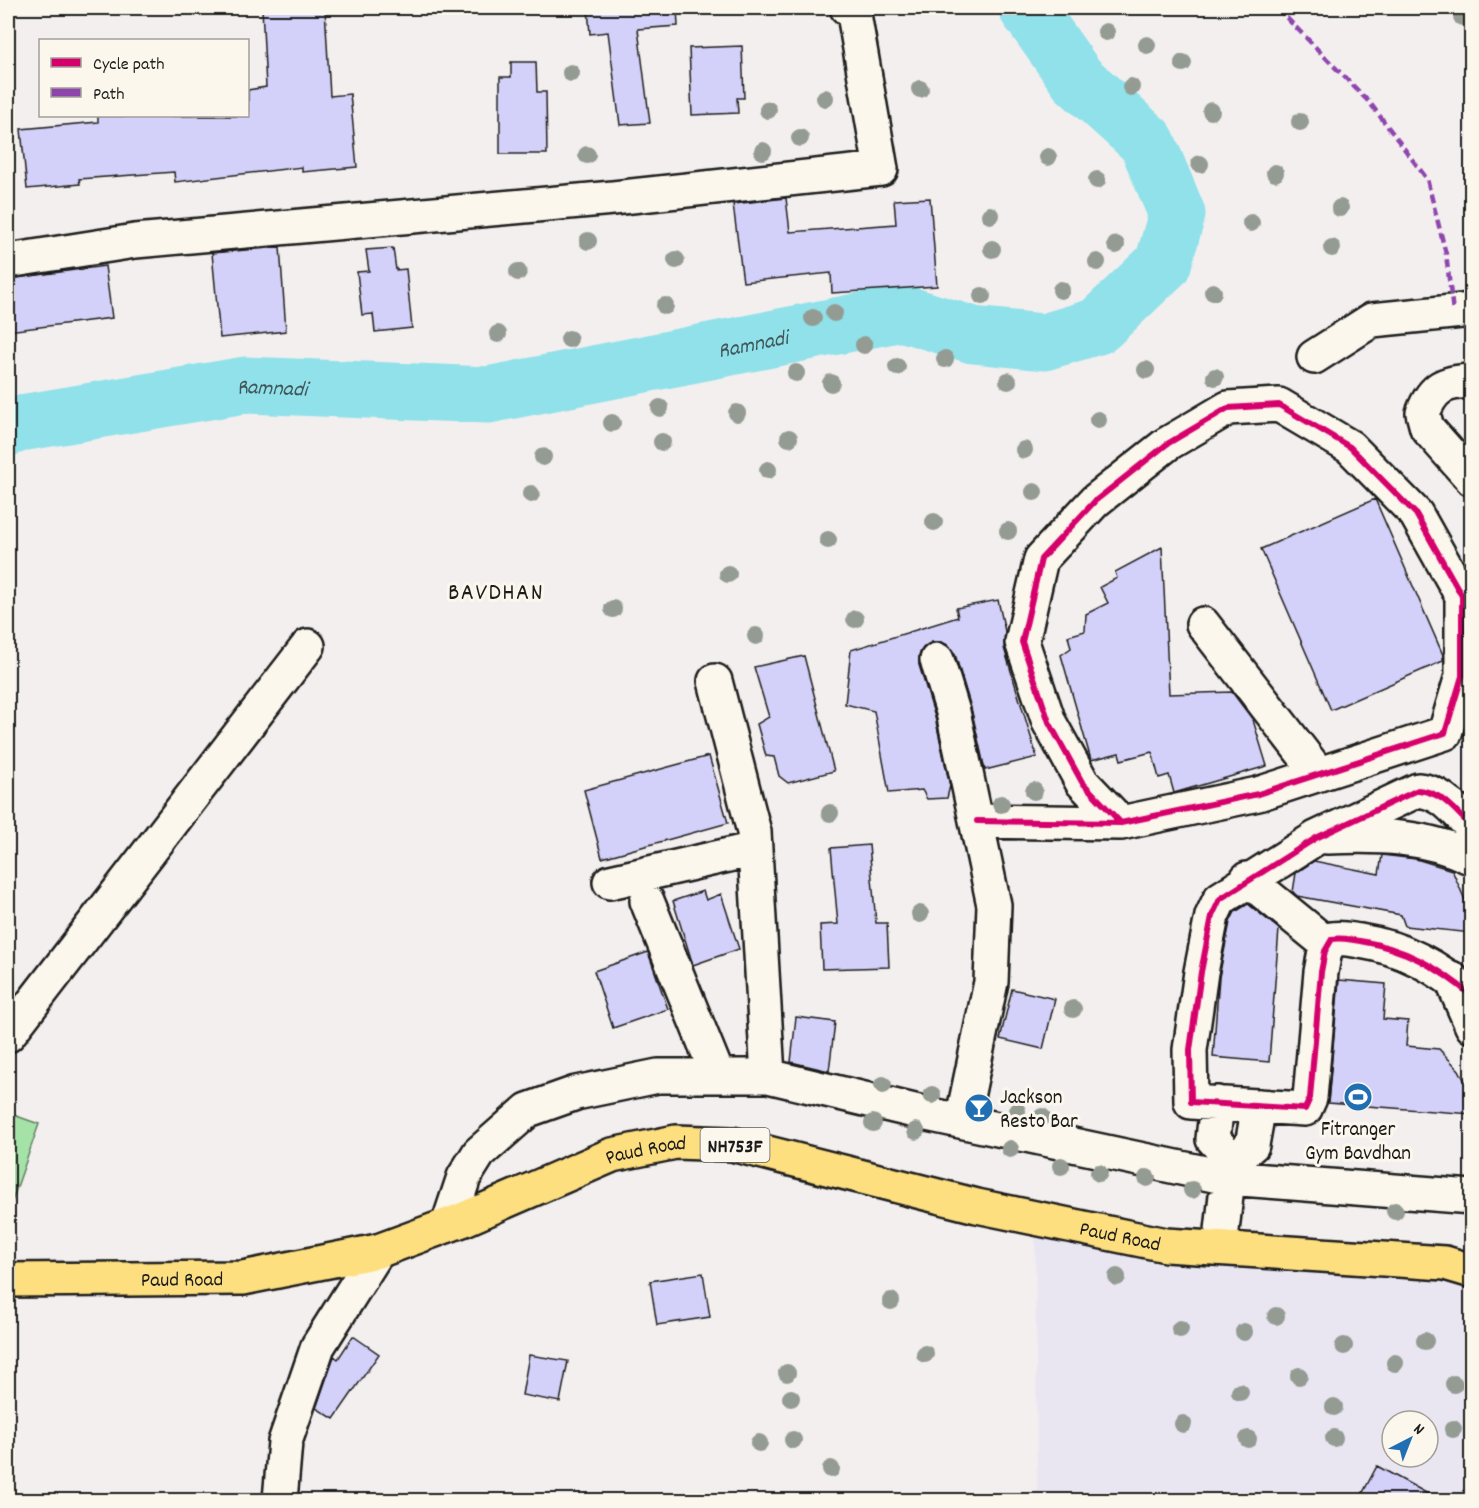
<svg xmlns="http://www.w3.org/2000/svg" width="1479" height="1508" viewBox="0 0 1479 1508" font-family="Dekko,sans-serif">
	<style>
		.built { fill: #e9e6f2; fill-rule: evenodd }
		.green { fill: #a5e2a8; stroke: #607f62; stroke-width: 1.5 }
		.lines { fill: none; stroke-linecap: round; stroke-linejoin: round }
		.river { stroke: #90e1e9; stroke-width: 57 }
		.building { fill: #d3d0f9; stroke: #1c1c1c; stroke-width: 1.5 }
		.minor-casing { stroke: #1c1c1c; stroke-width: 38 }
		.major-casing { stroke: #1c1c1c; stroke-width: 38 }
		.minor { stroke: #fbf7ec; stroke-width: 33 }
		.major { stroke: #fddf80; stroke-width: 33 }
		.quiet { stroke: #8e44ad; stroke-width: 4.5; stroke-dasharray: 9 4.5; stroke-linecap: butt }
		.cycleway-casing { stroke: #fbf7ec; stroke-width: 10 }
		.cycleway { stroke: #d6006c; stroke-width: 6 }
		.tree { fill: #939b92 }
		.labels { text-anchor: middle; stroke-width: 6; stroke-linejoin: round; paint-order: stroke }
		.shield { fill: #fbf7ec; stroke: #5f5e5a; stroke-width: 1.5 }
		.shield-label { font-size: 20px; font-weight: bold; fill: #1c1c1c }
		.poi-label { font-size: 21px; fill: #1c1c1c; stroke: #fbf7ec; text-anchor: start }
		.street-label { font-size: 21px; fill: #1c1c1c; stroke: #fbf7ec }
		.water-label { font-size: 22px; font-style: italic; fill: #3f575a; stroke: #fbf7ec }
		.quarter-label { font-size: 24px; letter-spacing: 1.5px; fill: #1c1c1c; stroke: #fbf7ec }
	</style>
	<rect width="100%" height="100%" fill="#f3efef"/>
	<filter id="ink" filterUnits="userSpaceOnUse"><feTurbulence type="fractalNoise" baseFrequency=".0167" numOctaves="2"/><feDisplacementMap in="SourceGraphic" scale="12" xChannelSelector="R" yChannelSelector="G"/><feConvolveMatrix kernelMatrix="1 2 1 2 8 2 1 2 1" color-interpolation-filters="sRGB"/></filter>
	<g filter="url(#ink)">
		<path class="built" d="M1035,1218L1471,1271V1500H1037ZM1392,1421H1428V1457H1392Z"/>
		<path class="green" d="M8,1113L39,1124L9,1210H8Z"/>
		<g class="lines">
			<path class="river" id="s1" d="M8,428L21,423L245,385L488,395L902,313L973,335L1044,342L1098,326L1163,264L1177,214L1147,142L1077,79L1027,8"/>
		</g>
		<path class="building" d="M262,8H325L330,96L350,94L357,167L302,172V167L175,182L174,172L79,179L80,184L27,189L21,129L98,122V116H248V90L266,87Z
			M588,8H677L678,26L638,29L650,123L620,125L608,32L590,34Z
			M742,46L744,98H737L738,113L692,115L689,48Z
			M511,62H536L537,92H546L547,154H500V77H511Z
			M786,198L790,232L896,224L894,200L930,198L937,286L832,293L831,273L743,282L733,204Z
			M280,247L286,331L220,338L212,253Z
			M393,248L396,270L406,269L412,328L375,332L373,314L362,315L357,272L369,271L366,250Z
			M105,266L112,318L8,331V279Z
			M1375,499L1443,655V661L1331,710L1261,549Z
			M1162,547L1169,694L1232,692L1253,720L1267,766L1174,793L1169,775L1159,778L1152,752L1121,760L1119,753L1091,760L1061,655L1071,648L1068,636L1085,631L1086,614L1108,603L1100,587L1117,578L1115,572Z
			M998,600L1005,631L1004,648L1037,757L985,770L971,708L955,654L949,646L942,642H932L923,648L919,655V665L935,717L950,786L947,798L927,799L922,790L889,793L874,711L845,704L851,650L958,617L956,608Z
			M804,656L834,771L788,783L779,776L774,757L766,756L757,724L769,717L754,667Z
			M709,756L728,823L602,858L584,790Z
			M869,845L876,923H887L889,967L822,969L820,925L838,924L831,848Z
			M1382,855L1416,859L1452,870L1472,916V933L1405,926L1401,915L1297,896L1293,892L1296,873L1314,861L1379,874Z
			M703,891L706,900L721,894L739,949L693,965L673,901Z
			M1248,904L1279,929L1269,1062L1213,1057L1219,977L1230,922L1235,912Z
			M648,952L668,1009L613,1028L594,971Z
			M1339,980L1386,984L1383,1019L1408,1021L1406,1046L1439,1049L1459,1070L1472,1095V1114L1328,1103Z
			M1012,989L1055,999L1043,1049L1000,1039Z
			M796,1017L835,1022L829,1071L791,1062Z
			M703,1273L710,1317L657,1325L650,1281Z
			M353,1336L379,1354L334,1419L316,1408L334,1356L338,1359Z
			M529,1355L568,1361L560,1402L522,1395Z
			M1377,1466L1439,1500H1359Z"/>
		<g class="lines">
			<g class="minor-casing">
				<path id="minor" d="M8,261L135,241L613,198L881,169L854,14L847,8
					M1314,357L1372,320L1472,310
					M1472,381C1444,382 1433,387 1423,413L1427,428L1472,479
					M1203,624L1319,774
					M937,660L953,712L994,905L991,982L962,1121
					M715,681L754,832L768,1076
					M977,821L1121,823L1258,794L1445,733L1462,676V596L1416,514L1350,447L1279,405L1228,408L1167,444L1095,501L1041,559L1022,642L1049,722L1082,782L1121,823
					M1472,827C1455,811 1443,792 1418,790L1316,838L1220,899L1212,916L1201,972L1190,1050L1191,1102L1305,1109L1310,1098L1321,972L1325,951L1332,939C1342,937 1351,940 1360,941C1404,948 1438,967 1472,996
					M1327,837C1377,835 1426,835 1472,858
					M1247,879L1328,945
					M610,882L755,849
					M647,901L718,1076
					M1451,978L1472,1026
					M8,1035L308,646
					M1217,1103L1213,1139L1233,1161
					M448,1225L464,1177L479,1153L528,1110L576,1093L658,1076H768L927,1114L1228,1178L1472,1197
					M1220,1248L1228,1178L1233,1161L1252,1145L1259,1106
					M280,1500L285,1442L318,1346L378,1251"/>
			</g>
			<g class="major-casing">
				<g id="major">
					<path id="s2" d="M8,1280L243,1278L378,1251L462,1220L612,1155L676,1142L732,1144L977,1206L1166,1245L1445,1263L1472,1271"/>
				</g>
			</g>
			<use href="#minor" class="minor"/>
			<use href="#major" class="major"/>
			<path class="quiet" d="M1277,8L1370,103L1427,179L1446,254L1453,312
				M8,1031L9,1033"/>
			<g class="cycleway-casing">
				<path id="cycleway" d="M977,821L1121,823L1258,794L1445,733L1462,676V596L1416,514L1350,447L1279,405L1228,408L1167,444L1095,501L1041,559L1022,642L1049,722L1082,782L1121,823
					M1472,827C1455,811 1443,792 1418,790L1316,838L1220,899L1212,916L1201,972L1190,1050L1191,1102L1305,1109L1310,1098L1321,972L1325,951L1332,939C1342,937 1351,940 1360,941C1404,948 1438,967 1472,996"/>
			</g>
			<use href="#cycleway" class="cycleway"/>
		</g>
		<g class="tree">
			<circle cx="1462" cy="17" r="9"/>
			<circle cx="1106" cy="32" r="9"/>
			<circle cx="1147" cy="45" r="9"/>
			<circle cx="1183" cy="63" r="9"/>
			<circle cx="571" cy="73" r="9"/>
			<circle cx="1131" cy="87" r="9"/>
			<circle cx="920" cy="89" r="9"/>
			<circle cx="825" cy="98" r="9"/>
			<circle cx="768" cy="110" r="9"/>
			<circle cx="1211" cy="111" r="9"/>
			<circle cx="1300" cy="122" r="9"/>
			<circle cx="800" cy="138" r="9"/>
			<circle cx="763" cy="151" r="9"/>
			<circle cx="587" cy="155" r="9"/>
			<circle cx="1048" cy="157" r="9"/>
			<circle cx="1200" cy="164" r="9"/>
			<circle cx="1275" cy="173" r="9"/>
			<circle cx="1097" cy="180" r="9"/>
			<circle cx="1340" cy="208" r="9"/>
			<circle cx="990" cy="215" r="9"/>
			<circle cx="1251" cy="223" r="9"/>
			<circle cx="588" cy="241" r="9"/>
			<circle cx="1116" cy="245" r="9"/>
			<circle cx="1332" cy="248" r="9"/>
			<circle cx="992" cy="249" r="9"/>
			<circle cx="676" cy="260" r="9"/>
			<circle cx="1097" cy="262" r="9"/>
			<circle cx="518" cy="272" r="9"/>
			<circle cx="1061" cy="290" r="9"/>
			<circle cx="1213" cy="292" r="9"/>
			<circle cx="982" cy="296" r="9"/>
			<circle cx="665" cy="306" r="9"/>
			<circle cx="834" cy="313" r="9"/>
			<circle cx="813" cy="318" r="9"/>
			<circle cx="498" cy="334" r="9"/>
			<circle cx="569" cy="339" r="9"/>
			<circle cx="864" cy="345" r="9"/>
			<circle cx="945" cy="359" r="9"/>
			<circle cx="897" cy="367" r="9"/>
			<circle cx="1146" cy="370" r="9"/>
			<circle cx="796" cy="373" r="9"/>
			<circle cx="1215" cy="377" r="9"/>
			<circle cx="1008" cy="381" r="9"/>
			<circle cx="831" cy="383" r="9"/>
			<circle cx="660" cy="408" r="9"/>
			<circle cx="737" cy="413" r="9"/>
			<circle cx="1098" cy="420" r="9"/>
			<circle cx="612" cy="423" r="9"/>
			<circle cx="789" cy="438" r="9"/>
			<circle cx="662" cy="442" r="9"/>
			<circle cx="1024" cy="450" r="9"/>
			<circle cx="543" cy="457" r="9"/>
			<circle cx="768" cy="470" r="9"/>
			<circle cx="1034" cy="492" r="9"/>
			<circle cx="531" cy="494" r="9"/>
			<circle cx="934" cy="522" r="9"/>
			<circle cx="1008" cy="531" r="9"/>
			<circle cx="828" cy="540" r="9"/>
			<circle cx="728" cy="574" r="9"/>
			<circle cx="613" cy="609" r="9"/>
			<circle cx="855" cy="619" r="9"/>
			<circle cx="756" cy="636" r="9"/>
			<circle cx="1034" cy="791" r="9"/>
			<circle cx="1001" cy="804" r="9"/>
			<circle cx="830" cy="813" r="9"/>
			<circle cx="920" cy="914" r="9"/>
			<circle cx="1073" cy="1009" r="9"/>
			<circle cx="883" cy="1085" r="9"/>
			<circle cx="932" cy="1095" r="9"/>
			<circle cx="1017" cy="1111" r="9"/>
			<circle cx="1042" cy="1117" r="9"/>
			<circle cx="873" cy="1123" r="9"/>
			<circle cx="916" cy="1131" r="9"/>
			<circle cx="1010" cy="1149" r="9"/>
			<circle cx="1061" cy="1166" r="9"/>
			<circle cx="1099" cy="1173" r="9"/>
			<circle cx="1147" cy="1178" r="9"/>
			<circle cx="1192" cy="1190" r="9"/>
			<circle cx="1395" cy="1211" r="9"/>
			<circle cx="1117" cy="1277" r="9"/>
			<circle cx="891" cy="1301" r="9"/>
			<circle cx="1276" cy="1316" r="9"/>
			<circle cx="1180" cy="1329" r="9"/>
			<circle cx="1244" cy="1332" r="9"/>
			<circle cx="1425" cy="1341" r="9"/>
			<circle cx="1344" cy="1346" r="9"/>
			<circle cx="925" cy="1354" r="9"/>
			<circle cx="1395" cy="1363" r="9"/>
			<circle cx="787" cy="1373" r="9"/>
			<circle cx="1299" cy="1376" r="9"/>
			<circle cx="1454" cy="1384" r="9"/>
			<circle cx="1240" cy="1392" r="9"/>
			<circle cx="791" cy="1398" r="9"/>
			<circle cx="1334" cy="1407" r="9"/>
			<circle cx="1183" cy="1424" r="9"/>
			<circle cx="1453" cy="1429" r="9"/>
			<circle cx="1334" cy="1438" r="9"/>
			<circle cx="1248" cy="1439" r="9"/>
			<circle cx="793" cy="1440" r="9"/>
			<circle cx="759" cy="1443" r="9"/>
			<circle cx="831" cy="1469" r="9"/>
		</g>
	</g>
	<defs>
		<g id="stadium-disc" transform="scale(1.5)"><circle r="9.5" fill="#1f6fb2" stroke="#fbf7ec"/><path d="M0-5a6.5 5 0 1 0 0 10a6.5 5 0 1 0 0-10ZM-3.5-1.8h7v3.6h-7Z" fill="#fff"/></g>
		<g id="bar-disc" transform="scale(1.5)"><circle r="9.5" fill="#1f6fb2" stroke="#fbf7ec"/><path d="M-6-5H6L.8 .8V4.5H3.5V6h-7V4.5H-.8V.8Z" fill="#fff"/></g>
	</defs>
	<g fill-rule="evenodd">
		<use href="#stadium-disc" x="1358" y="1097"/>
		<use href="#bar-disc" x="979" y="1108"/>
	</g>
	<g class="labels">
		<rect class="shield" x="700.5" y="1128" width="69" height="34" rx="4.5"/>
		<g class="shield-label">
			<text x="735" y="1152">NH753F</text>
		</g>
		<g class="poi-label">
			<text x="1000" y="1103">Jackson<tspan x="1000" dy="24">Resto Bar</tspan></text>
			<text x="1358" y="1135" text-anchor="middle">Fitranger<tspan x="1358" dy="24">Gym Bavdhan</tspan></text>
		</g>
		<g class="street-label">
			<text dy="7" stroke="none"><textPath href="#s2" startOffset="660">Paud Road</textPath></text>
			<text dy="7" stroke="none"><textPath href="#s2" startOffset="1146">Paud Road</textPath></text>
			<text dy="7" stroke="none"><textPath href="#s2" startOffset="174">Paud Road</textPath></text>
		</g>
		<g class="water-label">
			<text dy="8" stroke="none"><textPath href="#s1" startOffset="754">Ramnadi</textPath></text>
			<text dy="8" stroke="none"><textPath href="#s1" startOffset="268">Ramnadi</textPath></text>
		</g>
		<g class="quarter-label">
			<text x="496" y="599">BAVDHAN</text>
		</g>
	</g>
	<rect width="1479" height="1508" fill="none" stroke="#fbf7ec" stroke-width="30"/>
	<rect x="15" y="15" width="1449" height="1478" fill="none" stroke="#1c1c1c" stroke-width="2" filter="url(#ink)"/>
	<rect x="39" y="39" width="210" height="78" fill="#fbf7ec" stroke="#a29f99" stroke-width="1.5"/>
	<rect x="51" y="58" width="30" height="9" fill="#d6006c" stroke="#a29f99" stroke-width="1.5"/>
	<text x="93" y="69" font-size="18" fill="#1c1c1c">Cycle path</text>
	<rect x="51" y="88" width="30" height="9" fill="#8e44ad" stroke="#a29f99" stroke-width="1.5"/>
	<text x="93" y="99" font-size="18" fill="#1c1c1c">Path</text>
	<g transform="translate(1410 1439) rotate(42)"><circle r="28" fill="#fbf7ec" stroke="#a29f99" stroke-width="1.5"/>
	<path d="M0-4.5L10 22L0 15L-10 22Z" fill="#1f6fb2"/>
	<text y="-9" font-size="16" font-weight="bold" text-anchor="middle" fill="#1c1c1c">N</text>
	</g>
</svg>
